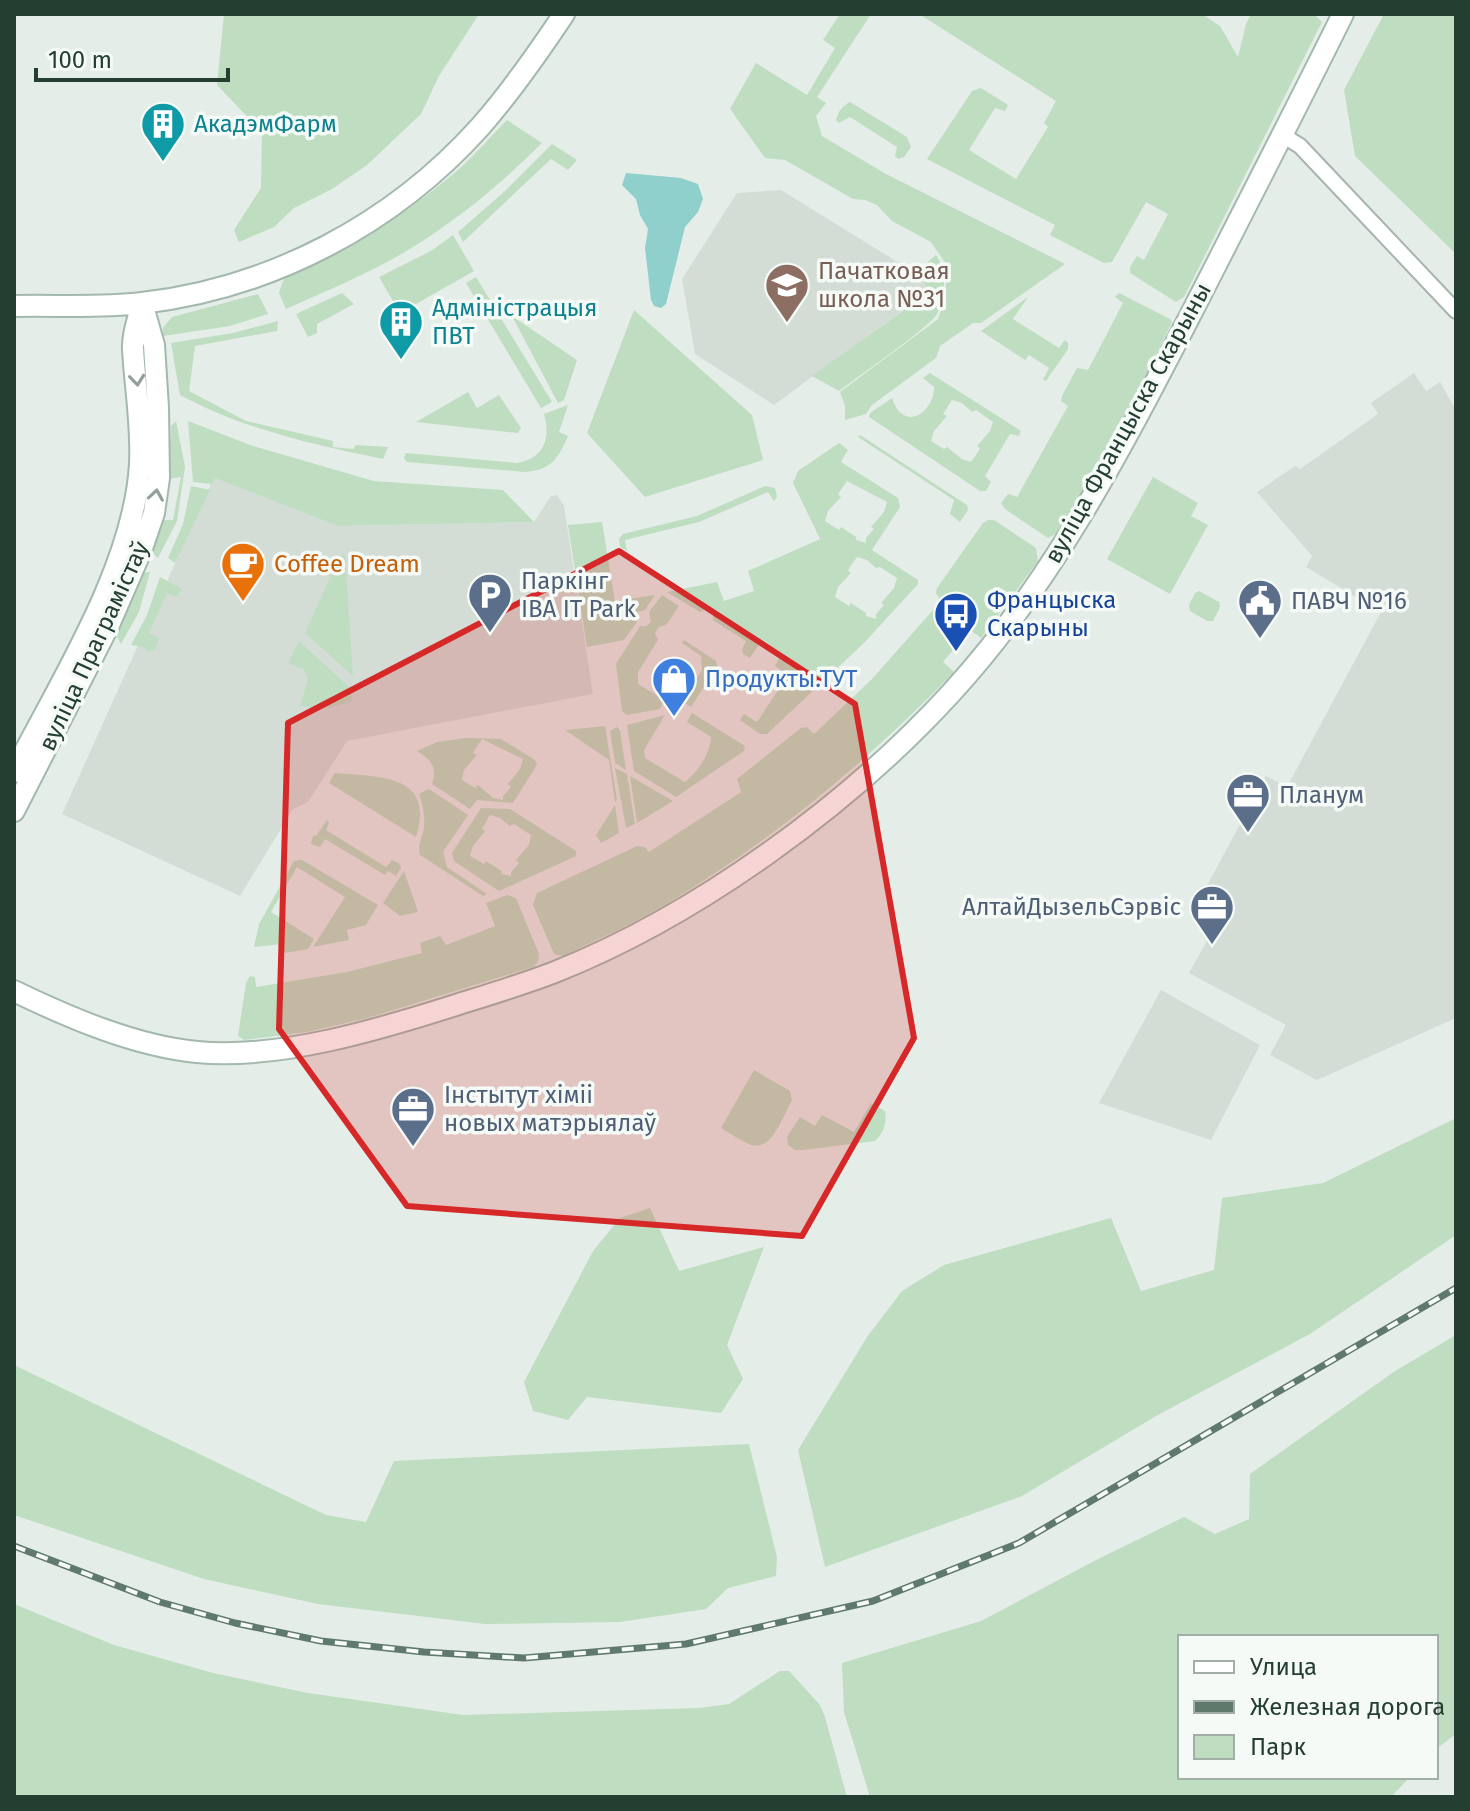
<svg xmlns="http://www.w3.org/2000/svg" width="1470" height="1811" viewBox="0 0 1470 1811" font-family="'Fira Sans',sans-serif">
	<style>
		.built { fill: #d3ddd6 }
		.green { fill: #bfddc1; fill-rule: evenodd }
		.water { fill: #8fd0cd }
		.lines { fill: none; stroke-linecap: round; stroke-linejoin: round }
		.street-casing { stroke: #a7b5ae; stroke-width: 18 }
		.secondary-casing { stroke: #a3b9ad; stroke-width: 24 }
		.street { stroke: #fff; stroke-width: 14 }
		.secondary { stroke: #fff; stroke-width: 20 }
		.rail-casing { stroke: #5f7a6d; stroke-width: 7 }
		.rail { stroke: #f5faf7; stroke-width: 4; stroke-dasharray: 12; stroke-linecap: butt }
		.oneway { stroke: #929f98 }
		.marked { fill: #d62828; fill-opacity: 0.2; stroke: #d62828; stroke-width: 6; stroke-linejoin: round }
		.labels { text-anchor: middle; stroke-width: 7; stroke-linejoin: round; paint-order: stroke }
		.culture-label { font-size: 24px; fill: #0d838f; stroke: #f5faf7; text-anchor: start }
		.education-label { font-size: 24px; fill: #785e54; stroke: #f5faf7; text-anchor: start }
		.street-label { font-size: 24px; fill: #243f32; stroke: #f5faf7 }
		.food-label { font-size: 24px; fill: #c56008; stroke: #f5faf7; text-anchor: start }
		.service-label { font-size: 24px; fill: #4e5e75; stroke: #f5faf7; text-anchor: start }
		.transit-label { font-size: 24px; fill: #164399; stroke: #f5faf7; text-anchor: start }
		.shop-label { font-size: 24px; fill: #366cbe; stroke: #f5faf7; text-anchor: start }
	</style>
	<rect width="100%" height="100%" fill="#e5ede8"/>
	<path class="built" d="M781,190L925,279L927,286L925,294L774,405L695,354L682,279L737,193Z
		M1414,373L1426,391L1440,382L1456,410V1018L1317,1080L1270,1055L1286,1025L1189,973L1213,930L1190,917L1266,776L1287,787L1381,612L1306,567L1312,556L1257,492L1295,466L1300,469L1378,414L1371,403Z
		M214,477L338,526L534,522L551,496L557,495L564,506L593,694L347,741L308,802L293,809L240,896L62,814Z
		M1161,990L1260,1045L1211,1140L1099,1103Z"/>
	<path class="green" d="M224,14H479L439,76L421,114L367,165L332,189L294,208L274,227L239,242L234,230L261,188L262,132L217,85Z
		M840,14H871L817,97L826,103L816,116L822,136L886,174L1065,264L981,323H973L940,346L936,358L872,405L866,414L845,420V406L840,392L938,319L946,296V264L931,242L892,221L877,205L865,200L853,199L785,160L765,158L730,109L756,63L807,95L835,48L823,40Z
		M919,14H1202L1220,26L1238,57L1246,24L1251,14H1314L1322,22L1184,297L1176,302L1130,273V267L1137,256L1144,260L1168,214L1146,202L1112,262L1104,263L1050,235L1055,225L927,159L972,91L981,88L1008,105L1005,111L995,108L969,150L1016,179L1048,127L1044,123L1056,101Z
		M1384,14H1456V254L1355,156L1344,90Z
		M850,102L907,137L911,147L904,157L898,159L895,156L897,147L850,117L839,123L836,120C838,112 842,106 850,102Z
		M507,120L542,143C504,181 463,215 418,244C377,270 331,289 286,309L279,293L284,278C346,248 407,215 459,169C476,154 491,136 507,120Z
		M552,144L577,160L568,170L551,159L463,242L458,232L505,191Z
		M453,235L474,271L400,313L379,277L431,251Z
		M936,255C947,271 946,297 937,314C930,327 856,378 839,391L812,376L925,295V280L914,273Z
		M476,277L552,402L541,408L466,283Z
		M342,293L354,304L317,324V333L308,337L296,314Z
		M1119,293L1170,319L1172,322L1114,438L1056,534L1048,538L1005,509L1001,503L1008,494L1017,497L1068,406L1061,401L1062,396L1077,368L1088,370L1123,303L1115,297Z
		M258,294L268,314L230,326L163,336V328L172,317Z
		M1028,297L1013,319L1059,348L1065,340L1068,343V349L1046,381L1043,380L1049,368L1029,355L1025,360L981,331Z
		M634,310L752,415L763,460L645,497L587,433Z
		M512,316L577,360L564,400L558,403Z
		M278,321L277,331L195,346L189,391L246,421L333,441V447L353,449L356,445L388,447L383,459C314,445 243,429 180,395L171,343L233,333Z
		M930,373L1021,431L1019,436L1010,434L985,476L991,482L986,491H980L869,417L870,413L892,398C894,402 895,407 898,410C914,429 935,405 934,387L923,378ZM952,400L962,403L972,412L976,410L993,422L990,431L977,446L980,449L971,462L962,459L947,447L944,449L931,441L934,431L947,416L943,414Z
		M468,392L477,408L499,395L521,428L518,433L416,422Z
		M568,405L559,432L568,436C558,459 551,470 525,472L407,462L404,458L406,453L517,463C544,458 551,439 544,414Z
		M176,421L185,467L177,521L158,558L152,553L162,520H173L181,477L168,479L171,426Z
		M188,421L250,445L374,481L503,490L534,522L338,526L215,478L212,484L193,482Z
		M860,435L967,505L968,510L960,522L950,514L954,500L858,437Z
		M839,443L848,450L841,462L898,498L900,507L872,550L918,580V584L864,643L767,734H760L740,720L744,714L757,722L788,675L775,666L780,656L760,643L750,658L743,654L742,649L746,641L713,620V613L707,609L700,612L667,592L717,582L724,601L754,591L748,571L820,539L793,483L798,471ZM847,481L887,502L884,512L871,527L874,529L866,538V543L856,540V537L841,527L839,530L825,521L828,511L841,497L838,494ZM857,557L867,560L876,568L880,567L897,578L894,588L881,603L884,605L876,614V619L866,616V613L851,603L849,606L835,597L838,587L851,573L848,570Z
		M1153,477L1198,503L1191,516L1208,525L1170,594L1107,559Z
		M191,486L210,490L175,563L168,558L183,524Z
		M765,486L775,488L777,497L774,501L768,492L699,522L625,540L627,551L620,547L619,539L623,534L697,516Z
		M994,520L1036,548L1038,561L981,638L970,630L943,662L954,672C868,761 773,840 668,903C635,923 598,939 563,956L554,954L533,905L537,893L637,846L645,847L649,852L741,792L737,779L801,728L807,727L814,734L872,679L941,601L936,593L937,588L983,523L988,520Z
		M602,522L615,601L655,595L645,610L637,612L635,616L637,622L624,640L587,647L568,525Z
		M340,555H345L353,676L305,633Z
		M150,572L139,612L121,644L117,637C119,628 139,578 144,573Z
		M160,577L182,589L176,597L167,593L149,633L159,638L155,649L149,652L143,647L131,645L147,615Z
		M1199,591L1219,602L1220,607L1213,621H1207L1190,611L1189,605L1195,593Z
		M662,595L679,606L666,625L659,627L655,633L658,640L638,672V684L665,700L660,709L627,715L622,711L616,664L640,626H646L651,622L649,612Z
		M684,640L716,661L717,666L691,707L682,701L702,670L701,656L682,643Z
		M299,641L351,689L352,701L329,708L300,706L308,679L303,669L288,663Z
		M692,713L745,746L744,751L676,797L634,771L627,725L665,715L644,750L645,758L685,782C698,772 710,754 711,737L687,722Z
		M605,726L617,800L615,802L609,760L565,730Z
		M617,727L620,730L626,770L615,763L610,731Z
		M465,738L501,739L535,760L537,765L513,803L477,800L470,809L432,784C438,767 431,760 417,751L437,742ZM482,739L523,759L520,769L508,784L511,787L503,796V800L493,798L478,785L475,788L462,780L464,770L477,755L473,753Z
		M615,768L627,774L635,824L626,828Z
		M335,773C378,777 436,773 416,837L329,783Z
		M630,776L673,801L637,823Z
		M429,789L468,815L443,852L447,867L487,894L483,896L420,855C417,845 422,839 424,828C425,816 423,805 419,794Z
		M615,805L619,833L601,843L596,835Z
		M481,808L510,809L576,851V856L499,891L454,861L452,853ZM490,815L500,818L510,826L514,824L531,835L529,845L516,860L519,863L511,872V876L501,874L502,871L486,861L484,864L470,856L473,846L485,831L482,829Z
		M327,820L329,823L326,830L386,867L392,860L400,864L401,868L396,876L388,871L385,875L325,839L320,847L311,844L313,835L316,836Z
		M302,860L378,905L366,925L347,930L349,940L313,947L345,897L297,867L271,912L314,939L308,949L284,953L282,944L254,947L259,924L294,861Z
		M404,871L418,912L400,916L383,903Z
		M507,895L516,898L539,954L538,962L533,967L368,1018L307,1032L244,1040L238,1036L246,983L250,976L255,977L256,987L347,972L422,953L420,943L440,936L446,945L495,926L486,903Z
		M754,1070L790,1091L792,1100C784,1114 772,1152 751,1145C741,1141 731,1134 721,1128Z
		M871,1103L885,1111C887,1123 884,1133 875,1141L803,1150H795L788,1145L787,1137L800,1117L815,1126L822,1115L854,1132Z
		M1456,1118V1235L1310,1334L1156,1416L1022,1496L825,1567L798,1450L867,1337L902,1291L944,1265L1111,1218L1141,1291L1214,1270L1222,1198L1323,1183Z
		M650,1208L679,1271L764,1247L727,1345L743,1379L721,1413L587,1397L568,1420L533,1411L524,1382L593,1251L620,1218Z
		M1456,1335V1734L1436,1749V1637H1180V1777H1410L1391,1797H870L844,1712L842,1663L981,1621L1098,1559L1184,1517L1215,1534L1249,1519L1250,1474L1395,1371Z
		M14,1365L326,1515L366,1522L394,1461L749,1444L777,1557L776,1576L728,1588L706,1609L620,1622L485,1624L318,1604L204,1579L14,1515Z
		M14,1604L114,1645L213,1673L308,1693L463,1715L699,1708L729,1704L780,1671H789L820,1705L825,1717L847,1797H14Z"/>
	<path class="water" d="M626,173L681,178L698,184L703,199L698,212L685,227L666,304L661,308L654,306L651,300L645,248L648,229L640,215L636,199L622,185Z"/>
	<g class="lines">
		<g class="street-casing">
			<path id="street" d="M1284,136L1300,146L1456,311"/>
		</g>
		<g class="secondary-casing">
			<path id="secondary" d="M14,306C56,305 100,308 142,303C272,288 393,224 480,127C511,92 538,53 564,14
				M14,772C60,682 134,567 140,464C142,425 135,387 133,349C132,335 138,320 141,307
				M14,811L108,627L141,551L154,513L159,478L158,408L154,345L142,303
				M14,991C70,1018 135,1046 197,1052C279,1060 381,1029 459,1004C491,994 524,984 555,972C698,915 849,805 952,692C1054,581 1124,443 1193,310C1243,212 1294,113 1343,14"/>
		</g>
		<use href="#street" class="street"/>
		<use href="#secondary" class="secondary"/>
		<g class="rail-casing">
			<path id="rail" d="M14,1546L160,1602L235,1623L321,1641L424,1652L524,1658L686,1644L873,1601L1019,1543L1456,1288"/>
		</g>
		<use href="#rail" class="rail"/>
	</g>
	<defs><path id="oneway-chevron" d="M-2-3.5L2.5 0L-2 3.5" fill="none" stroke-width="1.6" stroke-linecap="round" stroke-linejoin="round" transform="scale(2)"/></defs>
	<g class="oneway">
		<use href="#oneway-chevron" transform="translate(137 380) rotate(84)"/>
		<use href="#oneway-chevron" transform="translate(156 495) rotate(-81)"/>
	</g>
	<path class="marked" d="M619,551L855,704L914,1038L802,1236L407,1206L279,1029L288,723Z"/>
	<defs>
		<g id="building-pin" transform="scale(2.3)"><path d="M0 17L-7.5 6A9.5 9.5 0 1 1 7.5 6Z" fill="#0f9aa8" stroke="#f5faf7"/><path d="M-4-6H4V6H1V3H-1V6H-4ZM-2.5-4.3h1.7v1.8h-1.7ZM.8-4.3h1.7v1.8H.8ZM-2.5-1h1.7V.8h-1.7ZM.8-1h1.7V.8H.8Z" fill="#fff"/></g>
		<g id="school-pin" transform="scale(2.3)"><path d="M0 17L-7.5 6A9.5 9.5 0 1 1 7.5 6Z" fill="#8d6e63" stroke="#f5faf7"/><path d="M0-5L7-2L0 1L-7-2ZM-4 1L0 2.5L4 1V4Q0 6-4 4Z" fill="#fff"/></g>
		<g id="cafe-pin" transform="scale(2.3)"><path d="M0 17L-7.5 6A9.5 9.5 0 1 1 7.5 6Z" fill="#e8710a" stroke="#f5faf7"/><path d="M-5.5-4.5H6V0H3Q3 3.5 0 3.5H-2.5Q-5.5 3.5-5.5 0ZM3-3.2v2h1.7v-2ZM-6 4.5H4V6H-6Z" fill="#fff"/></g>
		<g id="parking-pin" transform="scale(2.3)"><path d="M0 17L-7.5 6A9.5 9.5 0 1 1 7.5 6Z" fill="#5c6f8a" stroke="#f5faf7"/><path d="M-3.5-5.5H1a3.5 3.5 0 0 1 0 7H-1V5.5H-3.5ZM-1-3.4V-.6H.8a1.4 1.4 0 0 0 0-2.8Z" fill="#fff"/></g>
		<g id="civic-pin" transform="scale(2.3)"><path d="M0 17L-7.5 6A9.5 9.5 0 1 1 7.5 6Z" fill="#5c6f8a" stroke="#f5faf7"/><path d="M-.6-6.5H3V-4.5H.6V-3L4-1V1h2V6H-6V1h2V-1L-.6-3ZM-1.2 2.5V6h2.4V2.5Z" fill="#fff"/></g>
		<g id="bus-pin" transform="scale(2.3)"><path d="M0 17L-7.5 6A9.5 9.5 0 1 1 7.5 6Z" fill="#1a4fb4" stroke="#f5faf7"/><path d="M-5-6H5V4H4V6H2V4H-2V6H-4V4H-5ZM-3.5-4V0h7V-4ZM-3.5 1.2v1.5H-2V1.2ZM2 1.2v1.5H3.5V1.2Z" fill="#fff"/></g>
		<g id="shop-pin" transform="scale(2.3)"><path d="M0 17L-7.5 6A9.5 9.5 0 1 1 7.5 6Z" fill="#3f7fe0" stroke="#f5faf7"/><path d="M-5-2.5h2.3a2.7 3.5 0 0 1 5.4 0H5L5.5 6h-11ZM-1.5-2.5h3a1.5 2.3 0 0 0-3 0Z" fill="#fff"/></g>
		<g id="office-pin" transform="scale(2.3)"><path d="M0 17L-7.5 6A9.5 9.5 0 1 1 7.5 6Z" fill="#5c6f8a" stroke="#f5faf7"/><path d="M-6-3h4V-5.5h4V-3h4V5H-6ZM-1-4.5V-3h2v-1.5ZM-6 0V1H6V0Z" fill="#fff"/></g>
	</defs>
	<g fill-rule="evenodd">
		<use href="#building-pin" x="163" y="124"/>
		<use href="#school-pin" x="787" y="285"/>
		<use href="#building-pin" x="401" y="322"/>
		<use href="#cafe-pin" x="243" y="564"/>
		<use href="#parking-pin" x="490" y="595"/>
		<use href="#civic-pin" x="1260" y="601"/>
		<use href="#bus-pin" x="956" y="614"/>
		<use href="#shop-pin" x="674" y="679"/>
		<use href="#office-pin" x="1248" y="795"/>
		<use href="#office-pin" x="1212" y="907"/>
		<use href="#office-pin" x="413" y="1109"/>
	</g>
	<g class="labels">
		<g class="culture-label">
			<text x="194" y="132">АкадэмФарм</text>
			<text x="432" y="316">Адміністрацыя<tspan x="432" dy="28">ПВТ</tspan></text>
		</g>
		<g class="education-label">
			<text x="818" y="279">Пачатковая<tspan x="818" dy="28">школа №31</tspan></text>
		</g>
		<g class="street-label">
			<text transform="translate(1128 423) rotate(-61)" y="8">вуліца Францыска Скарыны</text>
			<text transform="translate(94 646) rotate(-65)" y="8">вуліца Праграмістаў</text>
		</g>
		<g class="food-label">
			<text x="274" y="572">Coffee Dream</text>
		</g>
		<g class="service-label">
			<text x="521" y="589">Паркінг<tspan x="521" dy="28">IBA IT Park</tspan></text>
			<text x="1291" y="609">ПАВЧ №16</text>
			<text x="1279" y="803">Планум</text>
			<text x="1181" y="915" text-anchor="end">АлтайДызельСэрвіс</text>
			<text x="444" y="1103">Інстытут хіміі<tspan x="444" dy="28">новых матэрыялаў</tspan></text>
		</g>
		<g class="transit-label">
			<text x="987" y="608">Францыска<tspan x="987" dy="28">Скарыны</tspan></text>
		</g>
		<g class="shop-label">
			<text x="705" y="687">Продукты.ТУТ</text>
		</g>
	</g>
	<rect width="1470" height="1811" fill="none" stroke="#243f32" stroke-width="32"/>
	<rect x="1178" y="1635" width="260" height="144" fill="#f5faf7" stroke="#a1afa8" stroke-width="2"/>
	<rect x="1194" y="1661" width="40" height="12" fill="#ffffff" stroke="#a1afa8" stroke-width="2"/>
	<text x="1250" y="1675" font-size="24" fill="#243f32">Улица</text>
	<rect x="1194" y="1701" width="40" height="12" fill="#5f7a6d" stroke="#a1afa8" stroke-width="2"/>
	<text x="1250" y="1715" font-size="24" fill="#243f32">Железная дорога</text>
	<rect x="1194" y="1735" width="40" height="24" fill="#bfddc1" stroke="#a1afa8" stroke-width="2"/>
	<text x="1250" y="1755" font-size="24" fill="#243f32">Парк</text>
	<path d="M36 68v12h192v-12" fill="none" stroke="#243f32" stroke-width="4"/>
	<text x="48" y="68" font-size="24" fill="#243f32" stroke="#f5faf7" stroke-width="6" paint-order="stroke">100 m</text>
</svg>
